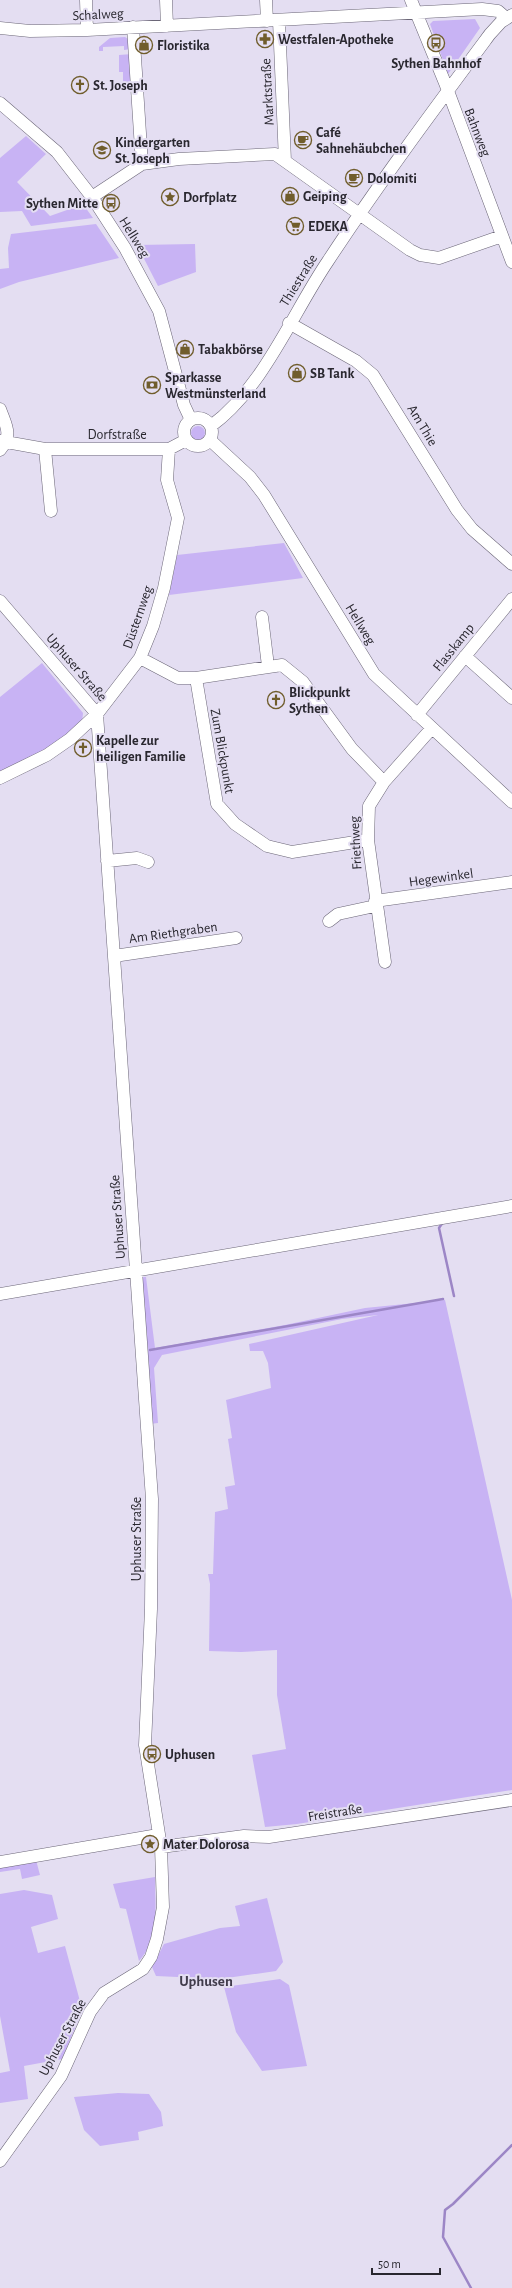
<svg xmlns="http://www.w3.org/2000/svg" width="512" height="2288" viewBox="0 0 512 2288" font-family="'Alegreya Sans',sans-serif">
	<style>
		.green { fill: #c8b3f4 }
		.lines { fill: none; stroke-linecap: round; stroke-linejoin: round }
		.stream { stroke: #9c86c6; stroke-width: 2.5 }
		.minor-casing { stroke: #6b6677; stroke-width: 13 }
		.minor { stroke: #fff; stroke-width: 12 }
		.labels { text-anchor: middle; stroke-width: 4; stroke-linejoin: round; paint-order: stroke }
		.street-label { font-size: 14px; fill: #29272f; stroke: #e4def2 }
		.poi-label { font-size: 14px; font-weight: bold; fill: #29272f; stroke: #e4def2; text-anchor: start }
		.neighbourhood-label { font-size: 15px; font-weight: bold; fill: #413c4c; stroke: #e4def2 }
	</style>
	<rect width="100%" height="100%" fill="#e4def2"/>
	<path class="green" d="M475,19L480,28L448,74L430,24L433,21Z
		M125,37L131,41V49L124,50V46L103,47V51H99V47L110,38Z
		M132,54L133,82L123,83V72H119V55Z
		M26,136L46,154L17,182L50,216L67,210L80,200L93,218L31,226L22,211L0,212V158Z
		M96,224L119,258L19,282L0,289V269L9,268L8,248L11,234Z
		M195,244L196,272L158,286L137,245Z
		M191 433a7 7 0 1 1 14 0a7 7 0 1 1-14 0Z
		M284,543L303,578L169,595L177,555Z
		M42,663L83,713L82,723L69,736L0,775V697Z
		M142,1277H146L155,1348L285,1325L365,1308L445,1300L512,1600V1790L297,1824L265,1827L252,1755L286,1749L277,1695V1650L241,1652L209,1651L210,1584L208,1574H213L215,1512L228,1509L225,1487L235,1485L228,1439L232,1438L226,1400L271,1388L268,1363L263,1351H250L249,1344L378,1315L342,1319L162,1355L154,1368L158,1423L150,1424L147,1340Z
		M36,1860L40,1875L22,1879L20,1869L0,1872V1866Z
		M155,1877C155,1905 160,1939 139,1961L126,1909L120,1908L113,1884Z
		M24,1890L52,1895L58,1919L31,1927L38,1953L65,1946L81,2005L87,2004L82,2011L62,2059L24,2066L28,2099L0,2103V2073L10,2071L0,2016V1894Z
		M267,1898L283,1962L276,1971L220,1979L156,1976L152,1967L164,1944L220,1928L240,1926L235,1906Z
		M280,1979L289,1985L307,2066L262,2071L236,2032L224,1987Z
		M118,2093L149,2094L161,2112L163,2126L138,2132L139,2140L100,2146L84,2130L74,2097Z"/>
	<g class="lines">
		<path class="stream" d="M443,1222L439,1228L454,1296
			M150,1350L443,1299
			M471,2288L443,2237L445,2210L453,2204L512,2145"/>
		<g class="minor-casing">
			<path id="minor" d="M86,0L87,30
				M166,0L167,26
				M266,0L267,21
				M411,0L445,83L512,262
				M279,21L285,161
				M133,27L142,164
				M0,28L30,31L87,30L482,9L498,11L506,18
				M0,103L57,152L92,197L125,248L159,311L184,405L191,420
				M92,197L142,164L179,159L275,154L410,250L420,255L439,258L502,236
				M289,323L356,361L373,375L457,510L472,529L512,564
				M0,409C6,426 13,434 0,450
				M184 432a14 14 0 1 1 28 0a14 14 0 1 1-28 0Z
				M211,426C264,387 292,314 328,261C379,183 435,108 490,34L501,22L512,15
				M210,440L250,477L264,495L374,674L512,802
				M0,441L45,449H169L186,440
				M45,449L51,511
				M0,601L97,714L152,1499L151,1609L145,1745L161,1847L163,1907L157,1939L151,1957L143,1969L104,1993L90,2012L61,2076L0,2161
				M262,617L268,666
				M465,656L512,698
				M140,658L178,678H196L282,665L303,682L352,749L384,782
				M196,678L217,804L235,824L267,846L292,852L368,840
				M417,715L512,599
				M0,778L47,755L70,739L97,714L140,658L153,626L164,588L178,518L167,480L169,449
				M107,861L137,858L148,862
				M375,901L512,882
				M329,921L338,914L375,906
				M114,956L236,938
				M385,962L368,840L369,806L384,782L432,728
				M0,1294L512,1206
				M161,1847L244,1836L269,1837L512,1800
				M0,1862L158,1835"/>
		</g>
		<use href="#minor" class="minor"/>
	</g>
	<defs>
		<g id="pharmacy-ring" transform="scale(0.9)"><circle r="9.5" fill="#e4def2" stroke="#705d2c" stroke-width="1.5"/><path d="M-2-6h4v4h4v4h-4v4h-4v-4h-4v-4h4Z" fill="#705d2c"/></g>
		<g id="bus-ring" transform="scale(0.9)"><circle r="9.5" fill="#e4def2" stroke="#705d2c" stroke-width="1.5"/><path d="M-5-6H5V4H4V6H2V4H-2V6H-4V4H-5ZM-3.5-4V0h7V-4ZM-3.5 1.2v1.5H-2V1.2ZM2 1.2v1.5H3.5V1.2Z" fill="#705d2c"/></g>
		<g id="shop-ring" transform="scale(0.9)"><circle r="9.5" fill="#e4def2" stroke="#705d2c" stroke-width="1.5"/><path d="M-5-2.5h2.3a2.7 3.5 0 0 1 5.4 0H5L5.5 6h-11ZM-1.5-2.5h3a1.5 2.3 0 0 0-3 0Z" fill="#705d2c"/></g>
		<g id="church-ring" transform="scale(0.9)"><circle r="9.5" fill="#e4def2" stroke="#705d2c" stroke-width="1.5"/><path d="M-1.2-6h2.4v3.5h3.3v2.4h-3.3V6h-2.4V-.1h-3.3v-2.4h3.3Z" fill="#705d2c"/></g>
		<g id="cafe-ring" transform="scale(0.9)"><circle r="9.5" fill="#e4def2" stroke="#705d2c" stroke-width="1.5"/><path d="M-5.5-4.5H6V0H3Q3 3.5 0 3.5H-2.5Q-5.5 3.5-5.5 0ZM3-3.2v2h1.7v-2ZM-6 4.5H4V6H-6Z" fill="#705d2c"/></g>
		<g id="school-ring" transform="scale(0.9)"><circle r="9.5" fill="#e4def2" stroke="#705d2c" stroke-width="1.5"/><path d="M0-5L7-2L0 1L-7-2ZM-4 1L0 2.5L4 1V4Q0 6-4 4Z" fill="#705d2c"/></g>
		<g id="sight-ring" transform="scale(0.9)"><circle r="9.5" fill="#e4def2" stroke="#705d2c" stroke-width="1.5"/><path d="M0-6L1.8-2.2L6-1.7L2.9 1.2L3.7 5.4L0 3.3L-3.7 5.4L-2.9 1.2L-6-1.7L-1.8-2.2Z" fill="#705d2c"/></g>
		<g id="supermarket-ring" transform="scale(0.9)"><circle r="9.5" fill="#e4def2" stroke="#705d2c" stroke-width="1.5"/><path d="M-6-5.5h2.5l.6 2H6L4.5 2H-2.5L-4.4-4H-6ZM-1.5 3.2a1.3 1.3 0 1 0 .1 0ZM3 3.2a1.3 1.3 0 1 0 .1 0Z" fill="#705d2c"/></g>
		<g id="bank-ring" transform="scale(0.9)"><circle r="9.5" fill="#e4def2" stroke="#705d2c" stroke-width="1.5"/><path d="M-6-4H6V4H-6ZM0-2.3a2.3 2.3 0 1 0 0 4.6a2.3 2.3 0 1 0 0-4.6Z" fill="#705d2c"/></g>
	</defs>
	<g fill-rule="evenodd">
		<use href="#pharmacy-ring" x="265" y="39"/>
		<use href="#bus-ring" x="436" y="43"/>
		<use href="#shop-ring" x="144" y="45"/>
		<use href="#church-ring" x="80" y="85"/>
		<use href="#cafe-ring" x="303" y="140"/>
		<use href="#school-ring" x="102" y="150"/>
		<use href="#cafe-ring" x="354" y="178"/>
		<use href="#shop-ring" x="290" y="196"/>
		<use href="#sight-ring" x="170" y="197"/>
		<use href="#bus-ring" x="111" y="203"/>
		<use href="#supermarket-ring" x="295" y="226"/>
		<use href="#shop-ring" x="185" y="349"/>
		<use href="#shop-ring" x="297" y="373"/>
		<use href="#bank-ring" x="152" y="385"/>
		<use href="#church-ring" x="276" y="700"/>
		<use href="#church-ring" x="83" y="748"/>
		<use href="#bus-ring" x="152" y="1754"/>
		<use href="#sight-ring" x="150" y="1844"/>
	</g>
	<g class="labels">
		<g class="street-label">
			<text transform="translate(98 14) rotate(-3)" y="5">Schalweg</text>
			<text transform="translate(267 92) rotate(-93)" y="5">Marktstraße</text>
			<text transform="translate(478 132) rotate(69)" y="5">Bahnweg</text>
			<text transform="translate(135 237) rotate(58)" y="5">Hellweg</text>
			<text transform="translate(298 280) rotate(-58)" y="5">Thiestraße</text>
			<text transform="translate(423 425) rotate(59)" y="5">Am Thie</text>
			<text x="117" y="439">Dorfstraße</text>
			<text transform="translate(137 617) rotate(-71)" y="5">Düsternweg</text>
			<text transform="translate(361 624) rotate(59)" y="5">Hellweg</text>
			<text transform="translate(453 647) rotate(-51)" y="5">Flasskamp</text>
			<text transform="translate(77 667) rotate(49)" y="5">Uphuser Straße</text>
			<text transform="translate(223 751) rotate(80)" y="5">Zum Blickpunkt</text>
			<text transform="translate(355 843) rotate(-93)" y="5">Friethweg</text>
			<text transform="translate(441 877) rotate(-8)" y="5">Hegewinkel</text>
			<text transform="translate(173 932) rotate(-8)" y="5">Am Riethgraben</text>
			<text transform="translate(117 1217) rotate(-94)" y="5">Uphuser Straße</text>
			<text transform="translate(136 1539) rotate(-90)" y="5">Uphuser Straße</text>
			<text transform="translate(335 1812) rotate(-9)" y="5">Freistraße</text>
			<text transform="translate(62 2037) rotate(-62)" y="5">Uphuser Straße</text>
		</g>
		<g class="poi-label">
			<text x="278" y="44">Westfalen-Apotheke</text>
			<text x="157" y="50">Floristika</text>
			<text x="436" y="68" text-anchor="middle">Sythen Bahnhof</text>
			<text x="93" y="90">St. Joseph</text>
			<text x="316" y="137">Café<tspan x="316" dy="16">Sahnehäubchen</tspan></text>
			<text x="115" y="147">Kindergarten<tspan x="115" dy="16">St. Joseph</tspan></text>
			<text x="367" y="183">Dolomiti</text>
			<text x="303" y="201">Geiping</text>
			<text x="183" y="202">Dorfplatz</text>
			<text x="98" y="208" text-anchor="end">Sythen Mitte</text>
			<text x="308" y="231">EDEKA</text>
			<text x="198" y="354">Tabakbörse</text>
			<text x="310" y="378">SB Tank</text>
			<text x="165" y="382">Sparkasse<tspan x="165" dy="16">Westmünsterland</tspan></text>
			<text x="289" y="697">Blickpunkt<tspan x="289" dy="16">Sythen</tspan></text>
			<text x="96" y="745">Kapelle zur<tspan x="96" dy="16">heiligen Familie</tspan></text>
			<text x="165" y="1759">Uphusen</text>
			<text x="163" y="1849">Mater Dolorosa</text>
		</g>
		<g class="neighbourhood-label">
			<text x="206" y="1986">Uphusen</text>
		</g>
	</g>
	<path d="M372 2268v6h68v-6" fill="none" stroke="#29272f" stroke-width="2"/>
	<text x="378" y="2268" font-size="12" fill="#29272f" stroke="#e4def2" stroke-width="3" paint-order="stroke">50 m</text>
</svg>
